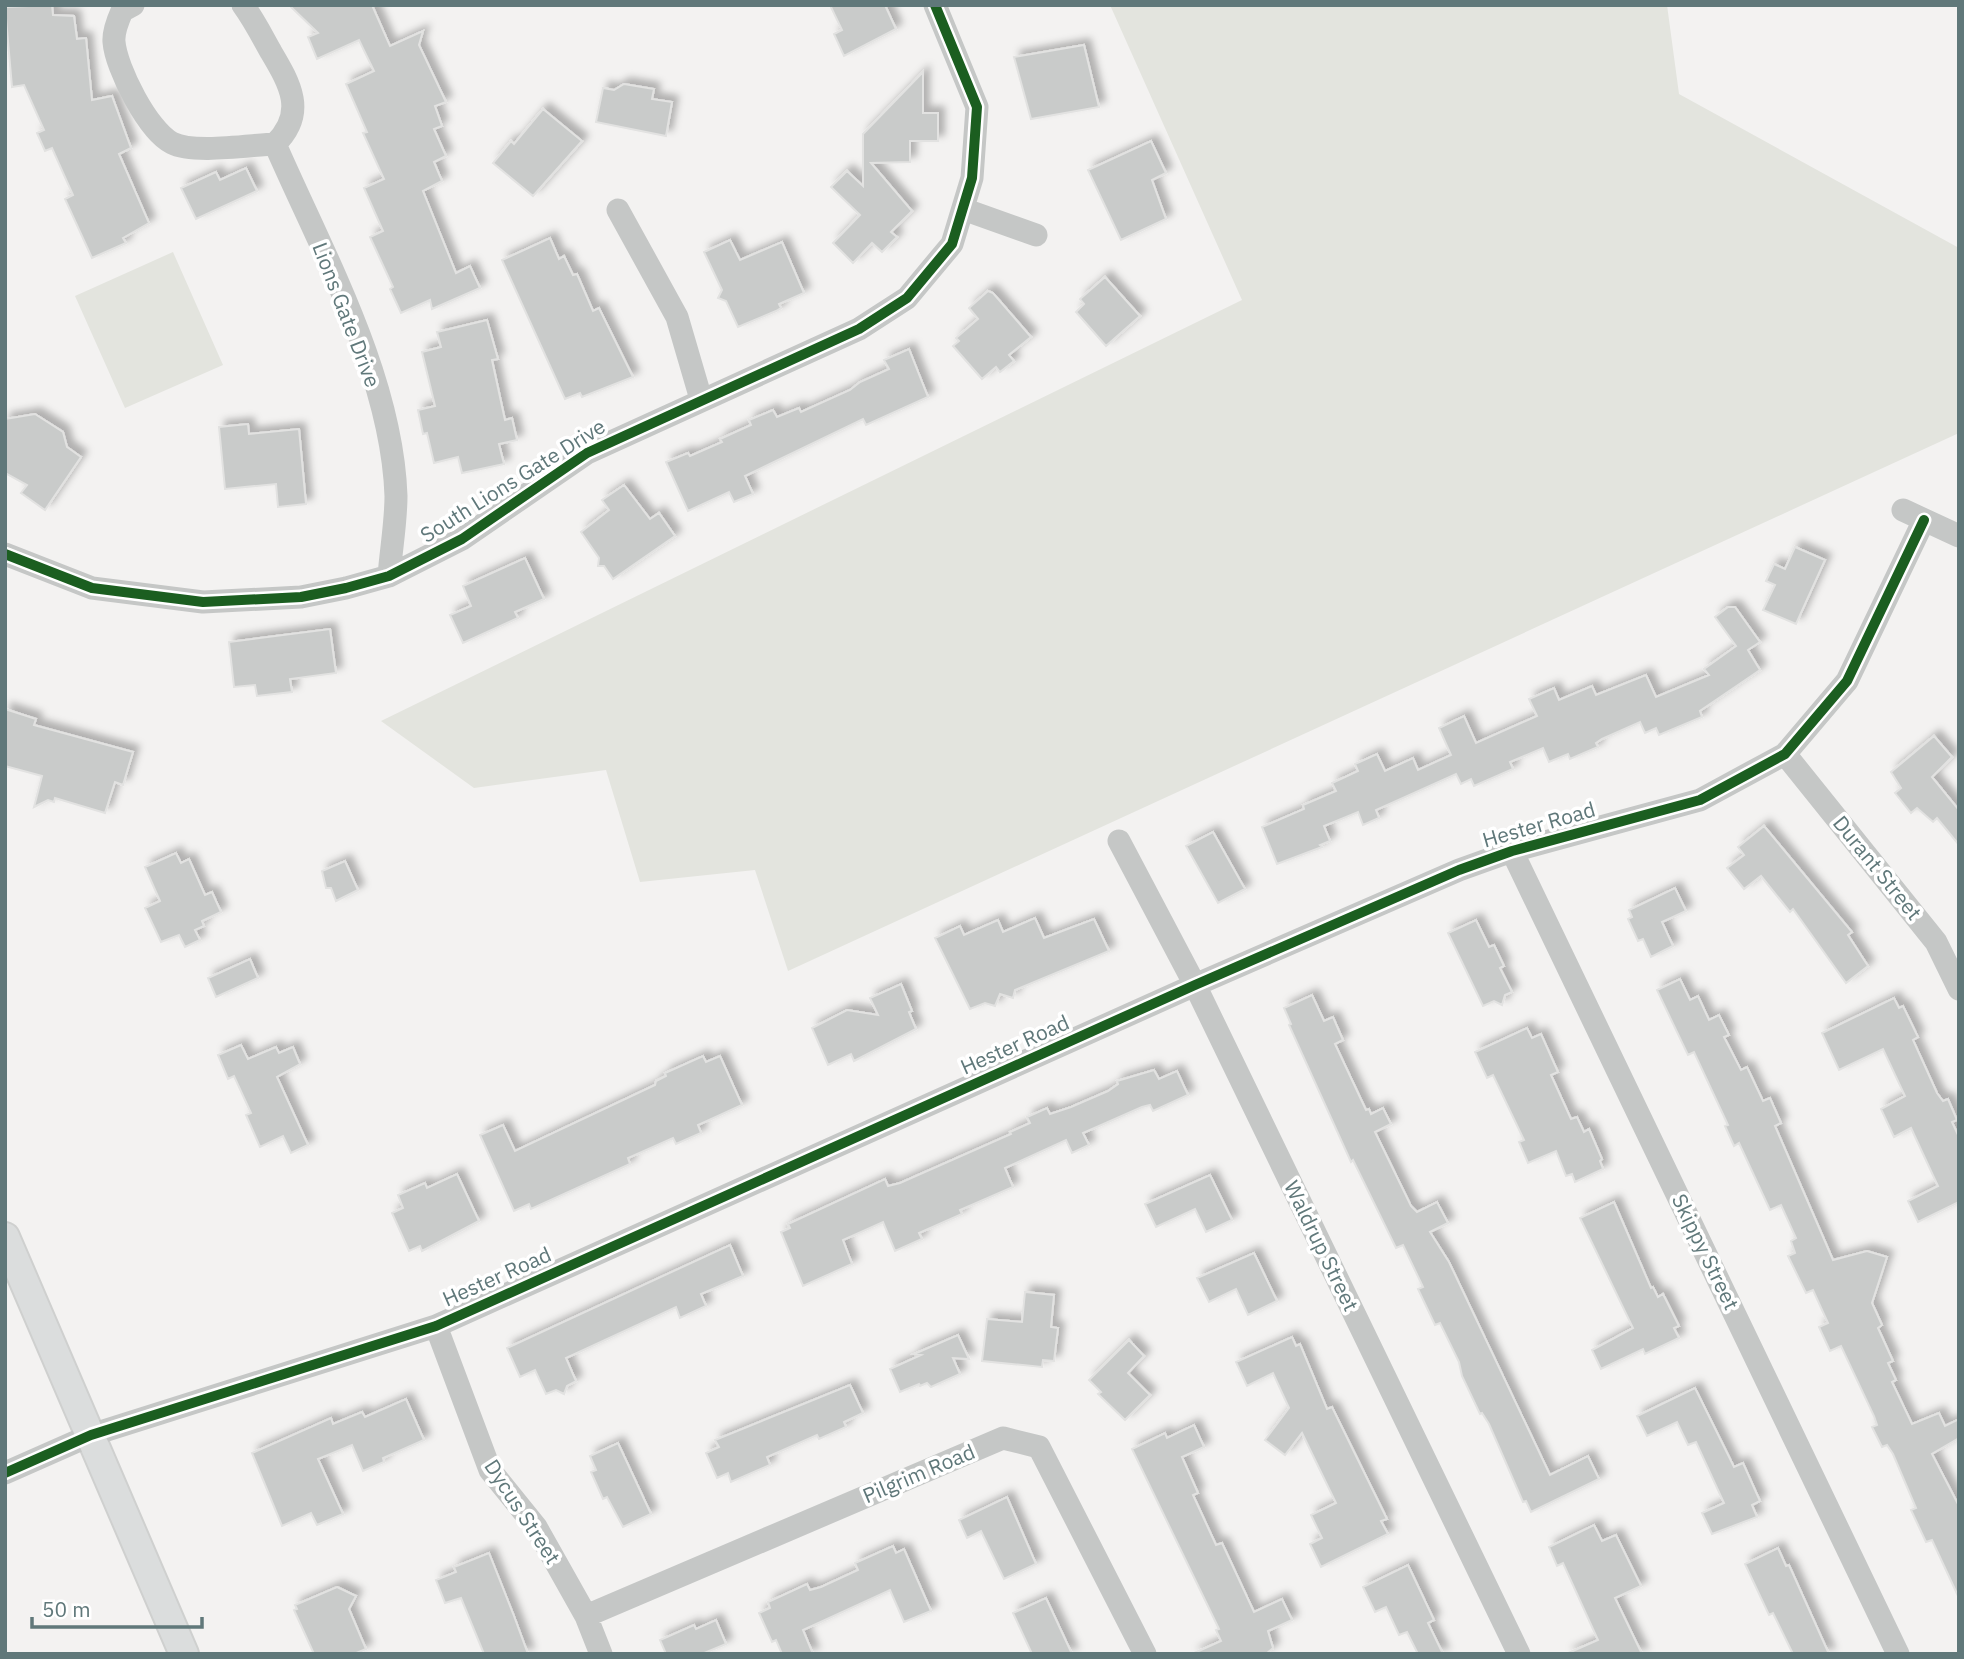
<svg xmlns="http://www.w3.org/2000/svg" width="1964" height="1659" viewBox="0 0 1964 1659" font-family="'IBM Plex Sans',sans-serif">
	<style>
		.green { fill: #e3e4de }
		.building { fill: #c9cbca; stroke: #e2e2e1; stroke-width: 2; filter: url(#shadow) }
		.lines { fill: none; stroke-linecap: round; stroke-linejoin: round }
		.major-casing { stroke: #cfd0cf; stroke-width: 32 }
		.minor { stroke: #c5c7c6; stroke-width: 23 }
		.major { stroke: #dbdddd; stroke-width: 28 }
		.cycleway-casing { stroke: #fff; stroke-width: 15 }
		.cycleway { stroke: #1b5e20; stroke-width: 10 }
		.labels { text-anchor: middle; stroke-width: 7; stroke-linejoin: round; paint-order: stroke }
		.street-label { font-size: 21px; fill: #60787a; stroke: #fff }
	</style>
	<defs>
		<filter id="shadow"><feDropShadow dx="6" dy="-6" stdDeviation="3.5" flood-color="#0004"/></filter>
	</defs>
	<rect width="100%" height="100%" fill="#f3f2f1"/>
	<path class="green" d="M1110,5H1667L1679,94L1959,248V433L788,971L755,870L640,882L606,770L474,788L381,721L1242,300Z
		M173,252L223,365L125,408L75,296Z"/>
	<path class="building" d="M52,5L53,15L74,16L77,39L86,38L92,100L112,96L131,148L119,154L149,223L123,238L126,243L92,258L65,199L73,195L52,148L45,151L37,133L44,130L24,85L12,87L5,7Z
		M289,5H372L390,46L423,31L419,45L446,102L435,106L442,126L434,129L446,156L434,162L442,181L423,191L456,273L470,266L480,288L432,309L430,300L401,313L390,289L393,287L370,237L383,231L364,188L384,179L363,133L367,132L346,84L374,71L359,40L317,59L308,37L318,33Z
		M830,5H885L896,29L844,56L834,34L842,30Z
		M1084,45L1099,107L1031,119L1014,57Z
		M923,72V113H938V141H910V162L871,163L912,211L891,232L897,237L882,252L872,243L853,263L833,243L860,215L831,187L847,171L863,186V134Z
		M624,84L654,89L652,99L672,102L666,136L596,122L603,88L614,90Z
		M543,109L582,141L533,196L493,163L511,141L514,144Z
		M1151,141L1166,173L1152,180L1166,219L1121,240L1088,170Z
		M246,168L257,191L196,219L181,188L216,172L220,180Z
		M550,238L559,259L564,256L573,275L577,274L593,311L599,308L633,377L582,397L580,393L565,399L502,260Z
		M730,240L740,260L782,242L804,293L779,304L781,308L776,311L738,327L726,301L718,298L722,290L704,252Z
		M1105,277L1140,316L1106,346L1076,312L1084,304L1080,299Z
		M988,291L993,293L1031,337L1009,355L1014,361L1000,372L996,367L982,379L953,346L959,341L956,338L978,319L969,308Z
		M487,320L498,359L492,360L505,420L512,418L517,440L499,444L504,464L462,473L458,457L434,463L427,433L423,434L418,410L435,406L422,352L441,347L437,332Z
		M909,349L928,397L866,425L863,419L745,476L753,494L734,502L729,492L688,511L666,462L688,453L690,456L722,442L720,439L751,425L749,420L773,410L777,417L799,408L801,412L850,390L860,382L889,369L884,360Z
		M35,414L63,432L67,447L81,457L45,510L21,493L27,485L5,473V419Z
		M248,424L249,434L299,429L306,504L278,507L276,484L225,489L219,427Z
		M624,485L650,519L659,513L675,536L613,579L604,566H598L599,558L581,532L609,510L602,500Z
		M1795,547L1825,560L1796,624L1763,610L1775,585L1766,581L1774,564L1785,569Z
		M525,558L544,599L515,612L518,618L463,643L450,615L471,606L463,586Z
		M1728,607H1735L1760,642L1748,650L1760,670L1700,711L1702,717L1659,735L1656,728L1645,733L1640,722L1602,739L1596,743L1598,747L1570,759L1568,754L1549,762L1543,748L1510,762L1513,769L1474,786L1471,779L1461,784L1456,774L1376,810L1379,818L1363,825L1358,812L1324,826L1330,841L1320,845L1322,847L1277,864L1262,827L1304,809L1303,805L1336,791L1332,783L1358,771L1355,764L1377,754L1385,771L1413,758L1418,770L1451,755L1439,728L1464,716L1476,743L1537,716L1529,699L1554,688L1559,700L1592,686L1596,695L1646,675L1656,697L1709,675L1704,669L1736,646L1715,617Z
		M330,629L336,673L290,679L292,692L257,696L255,685L234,687L229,642Z
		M5,709L36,719L34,725L133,752L123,785L115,782L105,813L55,798L54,802L48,800L34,807L42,776L5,766Z
		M1934,736L1952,757L1932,777L1959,810V845L1937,818L1933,822L1917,808L1911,813L1895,793L1901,788L1891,772Z
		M1764,826L1852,932L1848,935L1868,966L1846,983L1793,909L1790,912L1761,876L1744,889L1727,868L1744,855L1738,847Z
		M1213,832L1245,889L1218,903L1186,846Z
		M176,853L181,863L189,859L205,895L212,892L221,912L202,921L204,926L195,930L200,940L185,947L179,935L161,942L145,908L160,901L145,867Z
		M345,861L358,890L336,901L331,888H326L322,871Z
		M1675,888L1686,911L1662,922L1673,946L1651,957L1643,939L1638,941L1628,919L1632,917L1629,910Z
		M1035,918L1044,938L1094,919L1109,951L1015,990L1013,998L1000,994L995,1006L985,1003L970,1009L935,938L960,926L964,935L998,920L1003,932Z
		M1476,920L1489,947L1494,945L1504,966L1500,968L1512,992L1505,995L1502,1005L1494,1001L1483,1006L1448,933Z
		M250,959L258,978L216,997L208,978Z
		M1680,979L1690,1000L1698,996L1709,1020L1719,1015L1729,1035L1724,1037L1741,1070L1747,1067L1763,1101L1770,1098L1781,1123L1775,1126L1833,1260L1867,1251L1887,1257L1872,1303L1882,1325L1878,1328L1893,1361L1888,1363L1896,1380L1892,1382L1912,1424L1939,1413L1945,1426L1959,1419V1438L1932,1454L1959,1506V1598L1932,1540L1926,1542L1911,1510L1916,1508L1893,1454L1887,1445L1882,1447L1872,1427L1877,1425L1874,1416L1841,1346L1830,1351L1819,1327L1828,1323L1813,1290L1806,1293L1788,1256L1795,1253L1791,1241L1796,1238L1781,1205L1770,1210L1739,1143L1734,1146L1725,1126L1728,1125L1694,1052L1688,1055L1657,990Z
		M901,984L912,1011L909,1012L916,1029L854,1061L851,1054L828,1065L812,1028L847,1010L878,1015L870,998Z
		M1312,995L1324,1021L1333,1017L1343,1040L1335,1044L1366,1110L1369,1109L1371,1114L1383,1108L1391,1124L1375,1132L1411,1206L1417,1212L1437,1202L1448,1223L1430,1232L1449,1262L1550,1475L1588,1456L1599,1479L1531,1512L1526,1501L1523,1502L1489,1424L1482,1413L1480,1414L1462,1376L1459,1362L1440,1323L1435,1325L1418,1289L1423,1287L1403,1245L1396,1248L1353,1160L1351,1162L1289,1025L1291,1024L1284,1008Z
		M1894,998L1899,1008L1903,1006L1918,1037L1913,1040L1937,1093L1943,1101L1948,1099L1957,1120L1952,1122L1959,1137V1202L1918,1222L1908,1201L1938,1186L1911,1128L1894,1137L1881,1109L1905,1096L1883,1049L1839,1070L1822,1033Z
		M1527,1028L1532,1038L1541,1034L1558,1072L1551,1075L1571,1119L1577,1117L1584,1132L1589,1129L1602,1159L1600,1161L1603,1169L1575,1182L1572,1174L1566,1176L1556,1151L1528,1163L1519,1142L1524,1140L1493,1075L1487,1078L1475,1052Z
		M241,1045L248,1059L276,1047L279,1053L293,1047L300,1064L277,1077L308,1145L291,1153L283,1136L260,1147L246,1115L251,1113L234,1076L228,1079L218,1055Z
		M703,1056L706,1062L720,1056L742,1105L698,1125L701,1133L676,1144L673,1138L628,1158L630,1164L531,1209L529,1204L514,1211L480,1135L503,1125L515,1151L655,1085L656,1081L666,1076L665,1073Z
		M1154,1070L1159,1079L1177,1071L1188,1095L1153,1111L1150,1105L1142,1107L1083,1133L1089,1145L1072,1153L1066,1140L1005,1168L1013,1187L960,1210L962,1214L919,1233L922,1239L895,1251L883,1222L843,1240L852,1264L803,1286L781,1232L790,1228L788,1224L885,1179L888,1186L900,1183L1011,1134L1010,1132L1030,1123L1027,1117L1047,1108L1050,1114L1071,1107L1108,1091L1118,1084L1117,1081Z
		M457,1174L479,1221L422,1251L420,1246L409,1251L392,1213L403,1208L398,1195L425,1183L427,1188Z
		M1210,1175L1232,1220L1206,1232L1195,1209L1156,1227L1145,1204Z
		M1614,1202L1651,1288L1653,1287L1658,1297L1663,1294L1679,1326L1674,1328L1679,1338L1645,1354L1643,1349L1601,1369L1592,1350L1633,1328L1580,1218Z
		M730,1245L743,1276L701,1294L706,1306L680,1318L676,1307L566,1358L576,1381L567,1386L564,1394L556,1390L546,1394L535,1370L520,1377L507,1348Z
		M1254,1253L1277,1301L1248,1315L1236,1289L1209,1302L1197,1278Z
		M1025,1292L1054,1295L1051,1327L1058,1328L1054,1361L1043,1360L1042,1367L982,1361L987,1319L1022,1322Z
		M958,1335L969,1359L953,1358L960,1374L931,1387L927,1383L920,1386L919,1384L900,1392L890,1369L921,1355L914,1354Z
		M1292,1337L1296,1346L1300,1344L1327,1409L1332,1407L1387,1519L1381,1521L1388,1534L1321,1567L1310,1544L1322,1538L1311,1515L1336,1503L1302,1433L1285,1455L1265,1440L1289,1408L1273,1373L1247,1386L1236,1362Z
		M1129,1340L1144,1356L1128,1373L1150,1395L1125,1420L1098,1394L1101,1392L1089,1380Z
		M850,1385L863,1413L844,1422L846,1427L819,1439L817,1435L767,1457L770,1465L731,1482L728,1473L717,1478L706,1453L719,1447L715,1440Z
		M1695,1388L1734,1467L1743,1463L1760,1501L1752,1505L1757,1517L1712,1534L1702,1513L1724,1503L1696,1442L1688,1445L1677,1422L1647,1436L1637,1416Z
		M406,1399L424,1440L383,1458L384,1462L363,1471L352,1445L318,1459L343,1514L317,1525L311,1513L282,1526L252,1453L331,1418L333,1424L362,1412L365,1417Z
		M1194,1425L1204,1447L1182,1457L1198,1493L1193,1495L1216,1545L1222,1543L1254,1612L1282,1599L1292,1620L1268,1631L1273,1648L1266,1654H1192L1221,1641L1216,1630L1219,1629L1132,1449L1165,1433L1167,1438Z
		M618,1443L651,1514L623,1527L607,1497L603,1499L591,1472L596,1470L590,1456Z
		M1007,1497L1036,1564L1004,1579L981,1531L967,1538L959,1520Z
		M1594,1525L1602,1541L1616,1535L1641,1586L1615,1598L1642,1654H1566L1598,1640L1563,1563L1557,1566L1549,1547Z
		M893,1546L896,1553L904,1549L931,1611L904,1622L890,1590L803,1630L813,1654H782L776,1640L772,1642L759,1613L770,1608L768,1602L807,1584L810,1590L821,1587L858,1570L855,1563Z
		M1778,1548L1786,1566L1789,1565L1829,1654H1793L1773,1613L1769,1615L1745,1564Z
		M489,1553L514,1616L528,1654H484L461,1598L445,1603L436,1580L456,1572L454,1567Z
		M1408,1565L1434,1620L1428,1623L1443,1654H1418L1407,1632L1399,1635L1386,1607L1375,1612L1363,1587Z
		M337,1587L356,1596L349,1609L366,1649L354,1654H314L294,1610L297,1609L295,1605Z
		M1046,1598L1072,1654H1032L1013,1613Z
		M716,1620L726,1644L702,1654H666L660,1640L694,1625L696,1629Z"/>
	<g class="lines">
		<g class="major-casing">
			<path id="major" d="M5,1237L184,1654"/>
		</g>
		<path class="minor" d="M133,5L122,11C118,20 113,32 114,42C116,68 148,131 172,143C193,154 250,145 275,144C307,113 290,84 271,52C262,36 254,20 243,5
			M275,144C322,252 392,376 396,496C396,522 391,550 389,576
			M963,209L1036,235
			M618,210L677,317L701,399
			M1903,510L1959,536
			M5,554L92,588L203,602L301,597L346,588L389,576L462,539L587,453L859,329L907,298L952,244L972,178L977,107L935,5
			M1785,754L1936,942L1959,989
			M1119,841L1195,985L1519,1654
			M1512,851L1898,1654
			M436,1326L490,1470L536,1527L586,1616L601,1654
			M5,1473L91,1435L436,1326L1195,985L1459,870L1512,851L1700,800L1785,754L1847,681L1924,520
			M586,1616L1003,1438L1039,1447L1145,1654"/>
		<use href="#major" class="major"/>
		<g class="cycleway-casing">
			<path id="cycleway" d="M5,554L92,588L203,602L301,597L346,588L389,576L462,539L587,453L859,329L907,298L952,244L972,178L977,107L935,5
				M5,1473L91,1435L436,1326L1195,985L1459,870L1512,851L1700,800L1785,754L1847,681L1924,520"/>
		</g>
		<use href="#cycleway" class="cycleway"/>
	</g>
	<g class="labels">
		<g class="street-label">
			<text transform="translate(346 315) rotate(69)" y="7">Lions Gate Drive</text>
			<text transform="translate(513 481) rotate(-32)" y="7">South Lions Gate Drive</text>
			<text transform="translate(1539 825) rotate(-16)" y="7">Hester Road</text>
			<text transform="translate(1877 868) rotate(51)" y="7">Durant Street</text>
			<text transform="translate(1015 1045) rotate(-24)" y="7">Hester Road</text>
			<text transform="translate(1321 1246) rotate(64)" y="7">Waldrup Street</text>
			<text transform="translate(1705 1252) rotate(64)" y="7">Skippy Street</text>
			<text transform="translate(497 1277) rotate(-24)" y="7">Hester Road</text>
			<text transform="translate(919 1474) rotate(-23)" y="7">Pilgrim Road</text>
			<text transform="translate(522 1512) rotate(57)" y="7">Dycus Street</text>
		</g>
	</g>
	<rect width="1964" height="1659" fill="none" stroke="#60787a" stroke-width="14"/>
	<path d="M32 1617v10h170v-10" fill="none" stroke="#60787a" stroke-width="3.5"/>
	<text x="42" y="1617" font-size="21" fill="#60787a" stroke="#ffffff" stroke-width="5" paint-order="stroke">50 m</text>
</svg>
